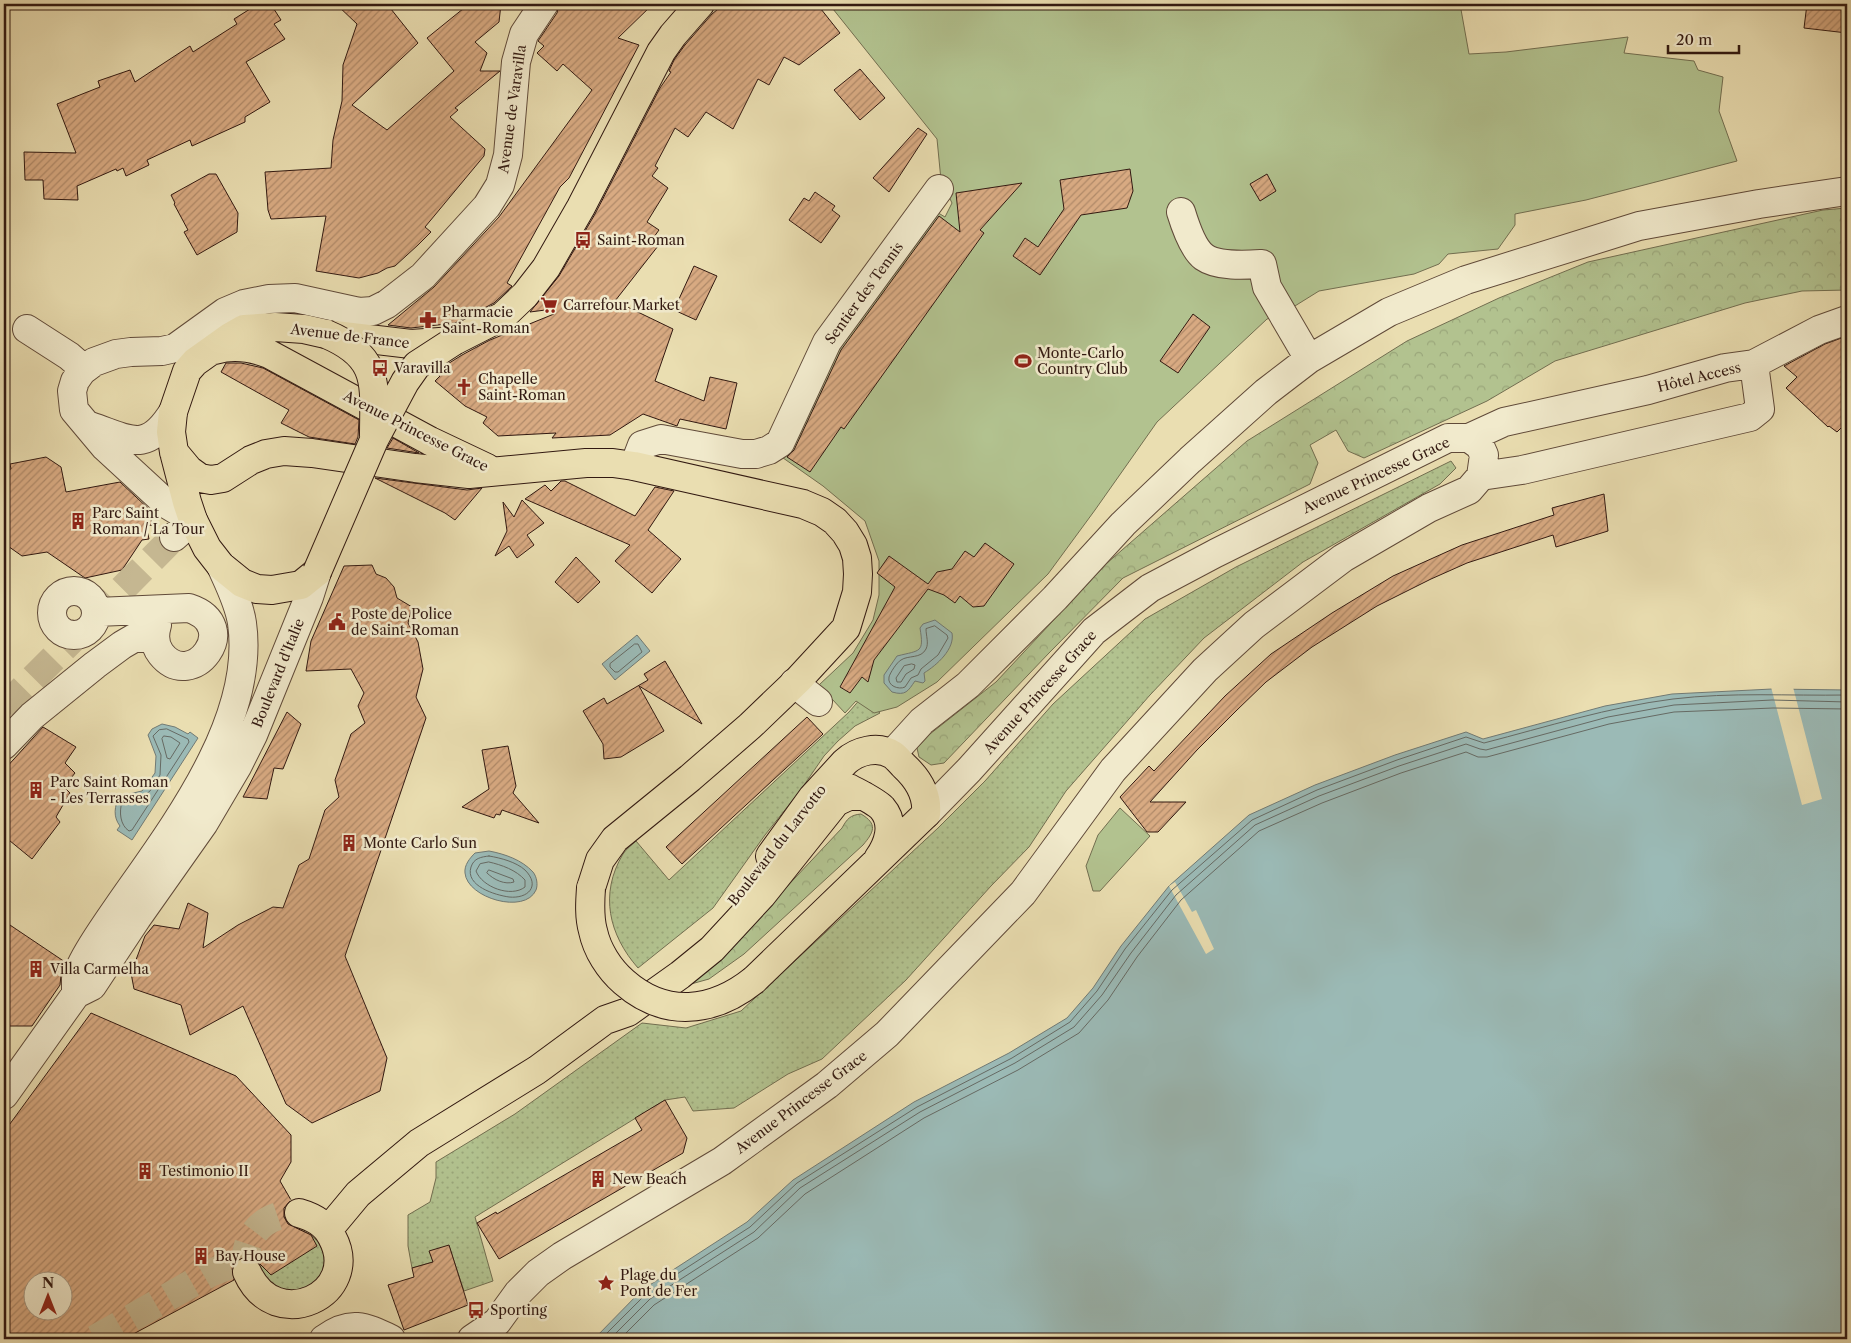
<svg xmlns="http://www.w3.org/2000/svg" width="1851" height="1343" viewBox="0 0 1851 1343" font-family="'Libre Caslon Text',serif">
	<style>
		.green { fill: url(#green-dots); stroke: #726e50 }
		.forest { fill: url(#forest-crowns); stroke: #726e50 }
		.pitch { fill: #b2c28f; stroke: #726e50 }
		.water { fill: #9bbab6; stroke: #717a74 }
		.pier { fill: #eadeb1 }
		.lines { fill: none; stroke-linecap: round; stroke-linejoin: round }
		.shore { stroke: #666a64; stroke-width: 1 }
		.building { fill: url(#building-hatch); stroke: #321911; fill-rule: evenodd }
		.minor-tunnel { stroke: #c5b791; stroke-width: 28; stroke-dasharray: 28 14; stroke-linecap: butt }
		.major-tunnel { stroke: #c5b791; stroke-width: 28; stroke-dasharray: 28 14; stroke-linecap: butt }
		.minor-casing { stroke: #604a39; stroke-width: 30 }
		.major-casing { stroke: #321911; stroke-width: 30 }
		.minor { stroke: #f1eacc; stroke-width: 28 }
		.major { stroke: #eadeb1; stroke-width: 28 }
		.major-bridge-casing { stroke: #321911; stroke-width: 30; stroke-linecap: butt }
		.major-bridge { stroke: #eadeb1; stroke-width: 28 }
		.labels { text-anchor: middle; stroke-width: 5; stroke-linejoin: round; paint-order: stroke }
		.street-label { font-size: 14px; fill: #321911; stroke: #f1eacc }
		.poi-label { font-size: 14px; fill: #321911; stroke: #f1eacc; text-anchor: start }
	</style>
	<defs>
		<pattern id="green-dots" width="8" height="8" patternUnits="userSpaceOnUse" patternTransform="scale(1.25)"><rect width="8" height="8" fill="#b2c28f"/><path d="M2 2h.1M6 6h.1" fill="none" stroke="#9aa67a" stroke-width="1.8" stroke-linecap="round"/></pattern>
		<pattern id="forest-crowns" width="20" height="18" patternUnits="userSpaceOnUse" patternTransform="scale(1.25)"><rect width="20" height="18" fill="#b2c28f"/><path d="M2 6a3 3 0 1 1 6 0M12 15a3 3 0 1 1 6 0" fill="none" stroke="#9aa67a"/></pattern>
		<pattern id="building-hatch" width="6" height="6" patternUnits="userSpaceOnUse" patternTransform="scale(1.25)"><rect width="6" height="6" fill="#d8aa82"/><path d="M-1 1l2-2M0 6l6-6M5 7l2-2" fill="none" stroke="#b08a69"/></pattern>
	</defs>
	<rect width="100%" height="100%" fill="#eadeb1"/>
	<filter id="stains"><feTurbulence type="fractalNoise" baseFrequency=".004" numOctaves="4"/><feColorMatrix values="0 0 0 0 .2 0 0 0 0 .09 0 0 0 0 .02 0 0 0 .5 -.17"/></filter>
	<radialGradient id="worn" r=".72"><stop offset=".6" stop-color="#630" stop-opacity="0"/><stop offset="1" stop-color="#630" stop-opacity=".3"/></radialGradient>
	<path class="green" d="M1451,461L1456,468L1440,484L1303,562L1204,638L1150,695L1066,791L1029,847L991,886L906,980L822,1059L788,1074L734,1108L693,1111L685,1097L665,1100L475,1217L493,1281L464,1291L449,1246L430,1251L433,1262L412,1268L408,1246V1215L430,1202L436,1178V1162L515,1114L642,1023L686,1028L741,1011L938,828L985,781L1053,704L1145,619L1236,567Z
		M862,697L880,713L855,726L838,741L824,756L800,791L765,835L713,908L638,968C609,935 599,894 623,854C626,849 632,845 636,841L669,880L849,712Z
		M294,1229C301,1230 307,1232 312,1236C325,1246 329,1268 318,1281C313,1287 294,1292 286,1295L260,1274L258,1262Z"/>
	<path class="forest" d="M1847,208V290L1802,291L1745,303L1555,361L1487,401L1364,458L1348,451L1336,430L1310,445L1318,463L1310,484L1123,578L1049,653L944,763L931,765L919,757L917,748L930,734L996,682L1106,564L1247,441L1407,341L1499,298L1588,262L1823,210Z
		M861,814C878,824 874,832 863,845L744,954L709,979L691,984L680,983L779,895L842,828C847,819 850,815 861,814Z"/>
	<path class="pitch" d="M829,4H1460L1469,54L1506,52L1628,37L1624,53L1694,61L1698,70L1723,77L1719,111L1737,161L1586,200L1515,214V225L1498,249L1448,254L1439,264L1414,274L1319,291L1282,314L1267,319L1157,422L1095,510L1048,574L937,682L897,707L874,713L856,701L845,713L819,685L853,653L873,620L879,595V561L865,521L823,486L776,453L808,391L935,211L945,217L952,203L941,180L937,139Z
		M1120,808L1150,836L1100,891H1093L1086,866L1098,835Z"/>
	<path class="water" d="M935,620L952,633C955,649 937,665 924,673L925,681L923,683L915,681C908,691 906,696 892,692L884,683V675L897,656C921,650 924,653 920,628L923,624Z
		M637,635L650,651L615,680L602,664Z
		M1772,689L1847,690V1339H594L642,1290L747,1222L793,1180L914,1102L1009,1053L1067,1018L1093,988L1121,946L1169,886L1249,815L1315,785L1395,755L1466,732L1483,739L1605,706L1672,694Z
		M162,724L175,727L188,734L190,732L198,738L132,840L117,830L120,826C113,817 114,806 120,796L142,791L155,773L156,756L148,735L152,729Z
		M489,851C505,854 522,860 533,872C537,877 538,885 536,890C525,915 467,898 465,873C464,865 470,858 475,853Z"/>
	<path class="pier" d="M1771,687H1793L1822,799L1802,805Z
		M1175,882L1192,912L1196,910L1214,949L1206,954L1169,886Z"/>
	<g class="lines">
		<path class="shore" d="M935,626L947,635L948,638L938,655L921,669L918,675L911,678L905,687C899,690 887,686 889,677C890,673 897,662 901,660C908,655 921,659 926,649C929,643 926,636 926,629Z
			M635,644H638L642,652L618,672H615L610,667V664Z
			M912,664L915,665L914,669L906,674L901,682H897L896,678L904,666Z
			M167,729L188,739L189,742L132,830L129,831C120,825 119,812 122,802L145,795L150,791L160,775L161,755L153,736L159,730Z
			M164,736L171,737L180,743L170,759L167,758L162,739Z
			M489,856C501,858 516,862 525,870C541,886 528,899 509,897C495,895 465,886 471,867C474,858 481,857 489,856Z
			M489,862C502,865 516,870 525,880V887C511,898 482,887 476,871L480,864Z
			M489,870L513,879L514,882C505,885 494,880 487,873Z
			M601,1339L646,1294L750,1227L797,1183L917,1107L1012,1058L1070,1022L1097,991L1125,949L1172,890L1252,820L1317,790L1397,760L1466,737L1484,743C1546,727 1609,707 1673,699C1731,692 1789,696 1847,695
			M610,1339L650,1299L754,1232L800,1188L920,1112L1015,1063L1074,1027L1102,995L1131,953L1176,895L1255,825L1319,796L1399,766L1466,744L1480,749L1486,750L1608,717L1674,705L1772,700L1847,702
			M620,1339L654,1305L758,1238L805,1194L924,1118L1018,1070L1079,1033L1108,1000L1137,957L1181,900L1259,831L1322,803L1401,773L1466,752L1478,757H1487L1609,724L1674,712L1773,708L1847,709"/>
	</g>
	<path class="building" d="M258,4L272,6L281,20L274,24L285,39L246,62L270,102L245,117V122L192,146L190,140L147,160L149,165L126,176L123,168L117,171L116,169L77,186L78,200L44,199L43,180H25L24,152L76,153L57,104L100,87L98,81L130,70L135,82L190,46L193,52L237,24L234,19Z
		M336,4H387L418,43L352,105L387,130L454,71L427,38L469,4H501L499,22L475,42L487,53L480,71H500L455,108L458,110L450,117L485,149L484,156L425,227L431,232L418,245L395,266L387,268L378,273L359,278L316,271L326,216L271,219L268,210L265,172L331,168L333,140L342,101L343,65L357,24Z
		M559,4H653L618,38L639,45L569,178L560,187L507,283L512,286L494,303L455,323L411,328L388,325L434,287L499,217L592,90L563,64L557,71L537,53L544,46L538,41L557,13Z
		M724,4H817L840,33L799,65L784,57L769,85L758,79L733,129L706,112L688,137L675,128L655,166L658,168L652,176L668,188L647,222L659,230L651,241L658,246L615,301L673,329L655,381L704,401L710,377L737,383L726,429L680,419L677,426L643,414L610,435L552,438L556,433L498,436L483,423L487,417L465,406L435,381L440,376L435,372L462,355L490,340L554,314L553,309L530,312L559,276L595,214L660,88L671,72L669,71L674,60L685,45L712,14Z
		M1807,4H1847V33L1804,28Z
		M860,69L885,98L860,120L834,90Z
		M918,128L927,134L889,192L873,178Z
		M1130,169L1133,191L1127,208L1081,215L1040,275L1013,256L1025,238L1038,247L1064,209L1060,180Z
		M209,174H216L238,213L237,232L197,255L184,232L188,230L174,204L175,203L171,195Z
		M1267,174L1276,191L1260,201L1250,184Z
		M1022,183L980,230L984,233L844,429L841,427L810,472L787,457L794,450L841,350L939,216L960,232L956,193Z
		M815,192L835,206L832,210L840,216L821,243L789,220L804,198L809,201Z
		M694,266L717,276L696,320L674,310Z
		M1193,314L1210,327L1178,373L1160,361Z
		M1847,336V422L1837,432L1829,426L1828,427L1786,388L1797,377L1784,366L1825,344Z
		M226,363H241L263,368L359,420L358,437L355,444L309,437L281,423L289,410L221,372Z
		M393,438L419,453L387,448Z
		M46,457L61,467L66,492L120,482L151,511L152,514H150L152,525L146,526L149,539L142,540L122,570L85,578L47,552L22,556L5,544L4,471L11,469L10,464Z
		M375,478L467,490L482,488L455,520L445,513Z
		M561,481H565L635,516L655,487L674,491L648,530L681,559L652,593L615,561L630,545L525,499L545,485L551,491Z
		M1604,494L1608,531L1556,547L1553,535L1467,563L1431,579L1377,606L1312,647L1266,682L1237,710L1197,750L1150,802H1186L1158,832H1147L1120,797L1149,766L1154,771L1225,696L1271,654L1332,613L1393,576L1462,545L1554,515L1552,508Z
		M522,500L544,523L527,535L534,545L517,558L509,546L495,556L507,531L503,502L514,517Z
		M985,543L1014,564L984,606L973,607L960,596L955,603L944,595L928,589L874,660L868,682L862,677L850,693L840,687L895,587L877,573L889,556L928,584L937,572L952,569L965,551L974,557Z
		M576,557L600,582L578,603L555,582Z
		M372,565L376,574L386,578L394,587L397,598L412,607L408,623L418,642L423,669L416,697L426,718L345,956L387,1058L380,1091L312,1123L286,1104L243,1006L190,1035L181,1005L134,989L131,973L145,936L154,925L179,929L188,903L208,913L203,948L238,925L273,907L283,908L299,865L309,859L325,810L339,797L335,780L351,734L365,723L358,706L364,693L351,669L306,671L311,641L344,566Z
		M665,661L702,724L639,686L664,731L621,757L604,759L603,744L583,711L604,698L607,704L648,680L644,674Z
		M287,712L301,724L283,769L274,768L267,799L243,797Z
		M807,717L823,734L682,864L666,847Z
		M43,727L76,747L65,763L75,773L64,787L70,793L56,817L60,822L32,859L4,836V770Z
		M508,746L516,786L513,793L539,823L502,810L500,815L496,814L494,818L462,807L489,789L482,750Z
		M4,921L65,962L61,975L60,985L32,1026H4Z
		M91,1013L236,1076L291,1135V1162L280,1181L291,1200L284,1208V1217L288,1224L311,1235L317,1246L271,1275L254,1258L246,1256L239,1259L233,1266L231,1273L234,1280L124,1339H4V1132ZM32,1280H62V1310H32Z
		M665,1100L687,1138L683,1153L499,1259L477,1223L496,1212L497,1214L642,1130L635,1118Z
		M449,1245L468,1305L404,1330L388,1285L414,1277L412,1268L433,1262L429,1251Z"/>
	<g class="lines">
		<path class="minor-tunnel" d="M4,708L174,537"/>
		<path class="major-tunnel" d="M247,1272C240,1236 264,1213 299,1213
			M95,1339L210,1273L246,1259"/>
		<g class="minor-casing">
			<path id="minor" d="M1181,212C1185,225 1193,249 1204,257C1218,267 1246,265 1262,264L1267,287L1309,359
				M27,329L69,356L84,369
				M1754,364L1819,330L1847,320
				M90,426C129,439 146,455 173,412
				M1469,438L1504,422L1648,390L1725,368L1754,364L1760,409L1750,417L1522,470L1481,476
				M634,466L642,445L661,439L742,454H756L769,450L780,443L827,342L939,189
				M174,537L193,520L168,505L105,447L74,410L72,391L75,381L82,371L94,362L116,354L131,352L162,351L175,348L225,312L244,304L269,299L295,298L359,312L373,311L387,304L423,276L487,206L500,185L508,155L516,62L524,34L544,4
				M52 613a22 22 0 1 1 44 0a22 22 0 1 1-44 0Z
				M97,612L189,608C244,626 192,693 161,654C154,645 154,635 157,625
				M794,683L818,702
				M4,745L32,716L95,665L122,645L134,638L154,637
				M892,754L922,721L968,685L1055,598L1123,524L1190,460L1266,392L1309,359L1389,312L1466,280L1639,226L1759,204L1847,191
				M76,994C76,989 76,984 76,979C79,962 109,920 120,904C173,828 256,721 242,623C239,603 229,584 221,566
				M4,1095L76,994L92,986L137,918L204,823L237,767L253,735L309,597L317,572
				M324,1339C350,1320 364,1326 391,1339
				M472,1339L497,1322L518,1293L538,1273L562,1256L722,1161L827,1085L887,1034L1023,893L1113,770L1205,670L1254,625L1343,558L1429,508L1469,490L1481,476L1484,455L1480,446L1469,438H1448L1216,553L1150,588L1094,631L969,770L926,814"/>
		</g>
		<g class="major-casing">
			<path id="major" d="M215,350C234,344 251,347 269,354L430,441L487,468
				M174,452L189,470L200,478L211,480L223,478L251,460L266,454L284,451L312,453L415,468L469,474L586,463H613L634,466L803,504L822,512L835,521L845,532L853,545L857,558L858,574L857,592L846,628L798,680L750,726L690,778L615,839L600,860L591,888
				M317,572L301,585L272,590L257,589L242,583L221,566L207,548L193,520L187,502L174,452L171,432L173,412L187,371L195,362L230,337L244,329L275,327L304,329L326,334L411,344L454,341L503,316L525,295L546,268L581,207L661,52L673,35L700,4
				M849,788C858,793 875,801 882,808C896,824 888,845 878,859
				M770,856L812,798L845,762C857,751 878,745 893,755C897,758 900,762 904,766C918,779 928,794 926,814
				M754,980L926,814
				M328,1230L358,1194L419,1143L537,1070L605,1020L628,1012L680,975L712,949L762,895L836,802L849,796H864
				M247,1272C275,1336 363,1294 332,1237C325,1223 313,1217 299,1213"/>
		</g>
		<use href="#minor" class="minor"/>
		<use href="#major" class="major"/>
		<g class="major-bridge-casing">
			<path id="major-bridge" d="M326,334C381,357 374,384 374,436
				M317,572L374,440L405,382L417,365L454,341
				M591,888C590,902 589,917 593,931C597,950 609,969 624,982C665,1018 713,1013 754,980"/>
		</g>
		<use href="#major-bridge" class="major-bridge"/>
	</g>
	<defs>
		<g id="bus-bare" transform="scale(1.35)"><path d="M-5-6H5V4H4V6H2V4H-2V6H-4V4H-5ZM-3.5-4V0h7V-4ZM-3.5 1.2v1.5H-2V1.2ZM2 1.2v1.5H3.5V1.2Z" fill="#8f2418" stroke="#f1eacc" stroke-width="2.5" paint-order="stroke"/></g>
		<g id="supermarket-bare" transform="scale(1.35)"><path d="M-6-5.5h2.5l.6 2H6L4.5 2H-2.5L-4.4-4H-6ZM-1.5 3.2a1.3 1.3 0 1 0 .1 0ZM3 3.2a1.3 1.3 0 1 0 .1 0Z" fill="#8f2418" stroke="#f1eacc" stroke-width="2.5" paint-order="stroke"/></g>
		<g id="pharmacy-bare" transform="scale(1.35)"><path d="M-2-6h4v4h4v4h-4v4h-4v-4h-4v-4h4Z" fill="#8f2418" stroke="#f1eacc" stroke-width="2.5" paint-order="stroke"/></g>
		<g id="stadium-bare" transform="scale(1.35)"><path d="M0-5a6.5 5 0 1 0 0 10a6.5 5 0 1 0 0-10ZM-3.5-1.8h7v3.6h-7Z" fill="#8f2418" stroke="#f1eacc" stroke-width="2.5" paint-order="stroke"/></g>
		<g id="church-bare" transform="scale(1.35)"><path d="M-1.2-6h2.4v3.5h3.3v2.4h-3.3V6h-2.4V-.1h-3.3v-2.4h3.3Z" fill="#8f2418" stroke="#f1eacc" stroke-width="2.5" paint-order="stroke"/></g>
		<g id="building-bare" transform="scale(1.35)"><path d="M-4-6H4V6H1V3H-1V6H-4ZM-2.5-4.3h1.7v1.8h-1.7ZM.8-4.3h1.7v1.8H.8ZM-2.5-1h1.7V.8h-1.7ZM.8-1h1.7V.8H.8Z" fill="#8f2418" stroke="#f1eacc" stroke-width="2.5" paint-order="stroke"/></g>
		<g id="civic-bare" transform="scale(1.35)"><path d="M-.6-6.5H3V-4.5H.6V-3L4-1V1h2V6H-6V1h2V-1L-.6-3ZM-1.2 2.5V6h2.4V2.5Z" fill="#8f2418" stroke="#f1eacc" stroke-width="2.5" paint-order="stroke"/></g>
		<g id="sight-bare" transform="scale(1.35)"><path d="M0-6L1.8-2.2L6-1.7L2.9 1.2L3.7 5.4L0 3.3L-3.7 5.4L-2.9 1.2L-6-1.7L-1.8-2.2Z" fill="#8f2418" stroke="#f1eacc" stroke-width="2.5" paint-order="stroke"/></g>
	</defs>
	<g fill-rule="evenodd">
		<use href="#bus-bare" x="583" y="240"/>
		<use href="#supermarket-bare" x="549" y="305"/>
		<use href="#pharmacy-bare" x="428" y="320"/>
		<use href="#stadium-bare" x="1023" y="361"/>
		<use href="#bus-bare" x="380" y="368"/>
		<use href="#church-bare" x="464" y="387"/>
		<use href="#building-bare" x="78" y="521"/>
		<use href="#civic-bare" x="337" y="622"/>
		<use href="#building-bare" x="36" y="790"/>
		<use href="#building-bare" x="349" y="843"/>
		<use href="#building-bare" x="36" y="969"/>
		<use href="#building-bare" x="145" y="1171"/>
		<use href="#building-bare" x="598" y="1179"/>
		<use href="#building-bare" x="201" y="1256"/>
		<use href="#sight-bare" x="606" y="1283"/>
		<use href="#bus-bare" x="476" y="1310"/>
	</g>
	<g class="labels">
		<g class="street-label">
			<text transform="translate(512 109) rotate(-82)" y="5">Avenue de Varavilla</text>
			<text transform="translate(864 293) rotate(-54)" y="5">Sentier des Tennis</text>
			<text transform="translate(350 336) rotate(7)" y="5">Avenue de France</text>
			<text transform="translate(1699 377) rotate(-14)" y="5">Hôtel Access</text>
			<text transform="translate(416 431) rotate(27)" y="5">Avenue Princesse Grace</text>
			<text transform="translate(1376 475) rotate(-25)" y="5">Avenue Princesse Grace</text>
			<text transform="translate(278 673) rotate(-68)" y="5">Boulevard d'Italie</text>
			<text transform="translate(1040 692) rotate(-48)" y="5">Avenue Princesse Grace</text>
			<text transform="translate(777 845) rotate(-52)" y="5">Boulevard du Larvotto</text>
			<text transform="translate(801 1102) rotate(-37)" y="5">Avenue Princesse Grace</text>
		</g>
		<g class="poi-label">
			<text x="597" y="245">Saint-Roman</text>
			<text x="563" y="310">Carrefour Market</text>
			<text x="442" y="317">Pharmacie<tspan x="442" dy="16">Saint-Roman</tspan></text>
			<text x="1037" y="358">Monte-Carlo<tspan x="1037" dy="16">Country Club</tspan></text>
			<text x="394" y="373">Varavilla</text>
			<text x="478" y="384">Chapelle<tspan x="478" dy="16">Saint-Roman</tspan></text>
			<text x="92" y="518">Parc Saint<tspan x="92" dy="16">Roman / La Tour</tspan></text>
			<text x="351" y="619">Poste de Police<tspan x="351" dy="16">de Saint-Roman</tspan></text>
			<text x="50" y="787">Parc Saint Roman<tspan x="50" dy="16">- Les Terrasses</tspan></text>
			<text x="363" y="848">Monte Carlo Sun</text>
			<text x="50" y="974">Villa Carmelha</text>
			<text x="159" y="1176">Testimonio II</text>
			<text x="612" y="1184">New Beach</text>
			<text x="215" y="1261">Bay House</text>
			<text x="620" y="1280">Plage du<tspan x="620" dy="16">Pont de Fer</tspan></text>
			<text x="490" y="1315">Sporting</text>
		</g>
	</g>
	<rect width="1851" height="1343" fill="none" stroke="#eadeb1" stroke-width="20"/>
	<rect x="5" y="5" width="1841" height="1333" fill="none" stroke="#321911" stroke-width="2.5"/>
	<rect x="10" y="10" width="1831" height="1323" fill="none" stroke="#321911"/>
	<g transform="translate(48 1296)"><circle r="24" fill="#f1eacc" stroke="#a59681"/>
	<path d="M0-4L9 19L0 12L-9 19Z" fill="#8f2418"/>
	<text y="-8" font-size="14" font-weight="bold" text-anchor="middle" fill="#321911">N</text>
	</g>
	<path d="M1668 45v8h71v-8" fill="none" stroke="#321911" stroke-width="2.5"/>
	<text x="1676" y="45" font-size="15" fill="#321911" stroke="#f1eacc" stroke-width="4" paint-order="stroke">20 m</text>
	<rect width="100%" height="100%" filter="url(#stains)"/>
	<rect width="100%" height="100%" fill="url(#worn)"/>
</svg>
